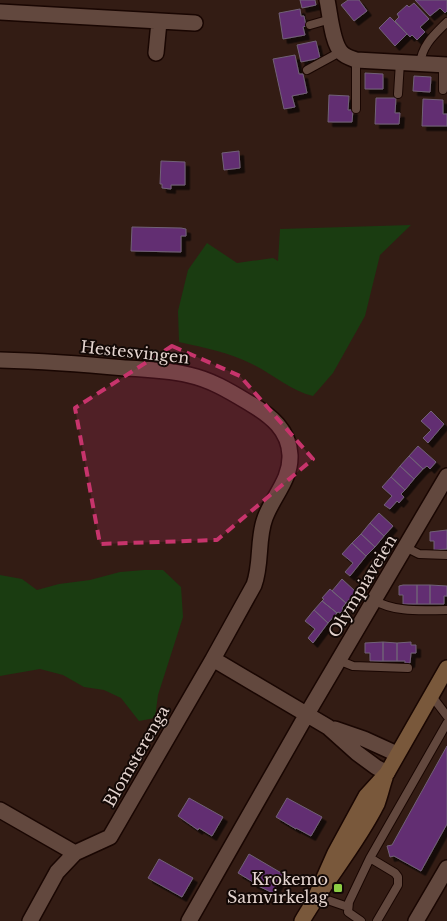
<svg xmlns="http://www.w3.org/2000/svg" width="447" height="921" viewBox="0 0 447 921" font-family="'Libre Baskerville',serif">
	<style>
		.green { fill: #1a3c11 }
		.building { fill: #622e72; stroke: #716177; filter: url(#shadow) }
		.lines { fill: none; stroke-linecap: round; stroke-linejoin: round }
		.service-casing { stroke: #190602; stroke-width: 10 }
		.minor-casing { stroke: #190602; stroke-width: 18 }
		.secondary-casing { stroke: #190602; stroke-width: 18 }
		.service { stroke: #62483e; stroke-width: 8 }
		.minor { stroke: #62483e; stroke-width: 15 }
		.secondary { stroke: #79583b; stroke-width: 15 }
		.marked { fill: #c7346c; fill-opacity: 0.2; stroke: #c7346c; stroke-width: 4; stroke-dasharray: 10 6; stroke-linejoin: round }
		.poi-dot { fill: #8dce44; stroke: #130906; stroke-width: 2 }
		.labels { text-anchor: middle; stroke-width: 4; stroke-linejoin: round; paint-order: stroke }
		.street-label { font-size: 16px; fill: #e4d4cf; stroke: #130906 }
		.poi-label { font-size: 16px; fill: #e4d4cf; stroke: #130906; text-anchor: end }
	</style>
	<defs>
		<filter id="shadow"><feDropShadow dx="4.5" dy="4.5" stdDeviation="0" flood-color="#0009"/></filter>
	</defs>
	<rect width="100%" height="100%" fill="#331c14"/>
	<path class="green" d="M411,225L380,255L365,316L333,373L313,396C291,391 273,374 252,364C227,352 206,348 179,342L178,311L188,270L207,243L237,263L273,258L278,261L280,229Z
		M144,570H163L181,587L183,617L158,695L155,718L139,721L121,698L104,690L84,687L63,675L40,669L0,676V575L22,579L37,590L59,584L90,580L120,572Z"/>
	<path class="building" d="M300,0H315L316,5L302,8Z
		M348,0H359L367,11L354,21L341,5Z
		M415,0H447V11L445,13L440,8L430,16Z
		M414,3L429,19L420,27L425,32L417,40L412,35L410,37L395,21L399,17L397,14L407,5L409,7Z
		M300,9L301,16H304L306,26L303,27L305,35L283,39L279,13Z
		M390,17L407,34L395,46L379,28Z
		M316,41L320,58L301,62L297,45Z
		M295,55L299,74H303L307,93L292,96L295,107L284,109L273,59Z
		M365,73L383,74V89H365Z
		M414,76L431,77L430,92L413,91Z
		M329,95L349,96L348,110H353L352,122H328Z
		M376,98H396L395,113H400L399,124H375Z
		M423,99L443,100V114H447V126H422Z
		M239,151L240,168L224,170L222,153Z
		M161,161L185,162V185H171V189L162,188V184H160Z
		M132,227L181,228L186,229V236H181V252L131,251Z
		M431,411L444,424L428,443L423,438L431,430L421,421Z
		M418,446L436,462L430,469L427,466L423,469L409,456Z
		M409,456L423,469L414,479L400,466Z
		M400,466L414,479L405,490L391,477Z
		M391,477L405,490L401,494L404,497L399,503L397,501L390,509L384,505L392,496L382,487Z
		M379,513L393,526L384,536L370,523Z
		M370,523L384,536L375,547L361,534Z
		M447,530V549L434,550V541H430V532Z
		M361,534L375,547L366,556L352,543Z
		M352,543L366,556L350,576L345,572L353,563L342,554Z
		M342,579L356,592L346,603L332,591Z
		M403,585H417V604H403V595H399V586Z
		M417,585H430V604H417Z
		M430,585L447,586V596H444V604H430Z
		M330,589L346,603L342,608L343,610L340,613L338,612L337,613L322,601L324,599L322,598Z
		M322,601L337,613L328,623L314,610Z
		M314,610L328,623L313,643L308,638L315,629L305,621Z
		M383,642V661H370V653H365V643Z
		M383,642L397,643V661H383Z
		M411,642V645H416V653H411L410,663H405V661H397V643Z
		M447,746V824L421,871L394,856L390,857L387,846L392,845Z
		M189,798L223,817L212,836L199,828L198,830L178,816Z
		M287,798L322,817L311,836L296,828V829L276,817Z
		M249,854L283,874L273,893L252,883L253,882L238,873Z
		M159,859L193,878L182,897L148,878Z"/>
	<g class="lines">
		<g class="service-casing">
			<path id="service" d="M310,25L331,19
				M420,64C422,45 434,35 447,22
				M307,70L340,52
				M443,90V65
				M398,94L400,62
				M356,109V60
				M405,547L419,554L447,555
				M374,600C395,613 423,610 447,610
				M338,660L353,666L408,668
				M431,695L447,716
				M370,858L395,873L398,877V885L377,921
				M316,896L348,907
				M361,921L348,912L349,902L370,858L447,723"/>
		</g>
		<g class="minor-casing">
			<path id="minor" d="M327,0C330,13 332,44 342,53C346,57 351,58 356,60L447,65
				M0,12L195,23
				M156,53L159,22
				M0,360C42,361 83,364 125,368C146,369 168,370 189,375C212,380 231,392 251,404C271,416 289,430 290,455C291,480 273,496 265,518C257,539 262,563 254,585L213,659L328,727L357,753L376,767L387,773
				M335,729L364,739L397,754
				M0,810L75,853
				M30,921L57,872L75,853L110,837L213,659
				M189,921L307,714L447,476
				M416,921L447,868"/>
		</g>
		<g class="secondary-casing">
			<path id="secondary" d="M316,896L335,853L366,796L387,773L447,668
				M302,921C325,881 356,846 377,804C380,796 382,787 385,778"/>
		</g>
		<use href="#service" class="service"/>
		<use href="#minor" class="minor"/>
		<use href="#secondary" class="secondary"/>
	</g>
	<path class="marked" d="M172,346L240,376L313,459L217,540L100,544L75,408Z"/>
	<rect class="poi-dot" x="333" y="883" width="10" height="10" rx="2.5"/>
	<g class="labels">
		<g class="street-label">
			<text transform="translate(135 352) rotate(6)" y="6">Hestesvingen</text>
			<text transform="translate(362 586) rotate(-59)" y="6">Olympiaveien</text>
			<text transform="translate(136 756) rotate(-60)" y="6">Blomsterenga</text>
		</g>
		<g class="poi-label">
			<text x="328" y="885">Krokemo<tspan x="328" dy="18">Samvirkelag</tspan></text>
		</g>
	</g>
</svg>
